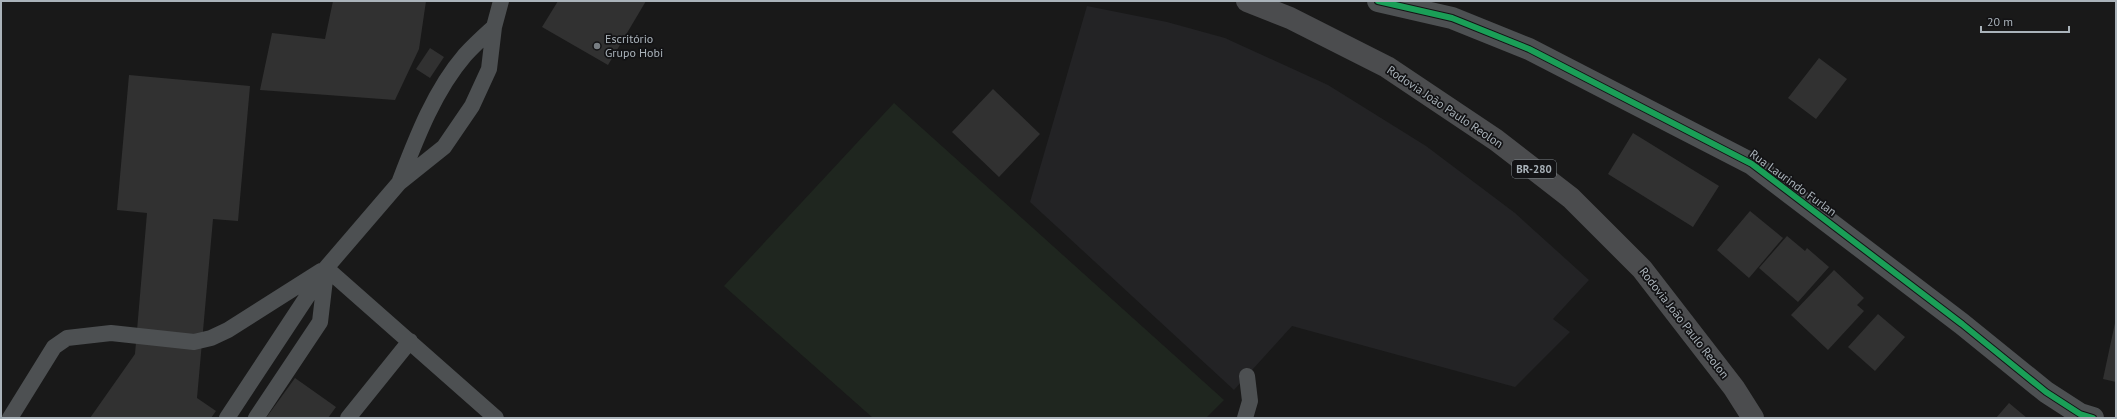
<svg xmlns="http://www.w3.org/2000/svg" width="2117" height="419" viewBox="0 0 2117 419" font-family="'PT Sans',sans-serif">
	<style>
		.built { fill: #232325 }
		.green { fill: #1f261f }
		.building { fill: #313131 }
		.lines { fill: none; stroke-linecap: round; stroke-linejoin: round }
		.lane { stroke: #4d5052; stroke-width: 16 }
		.street { stroke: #4d5052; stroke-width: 22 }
		.highway { stroke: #4b4c4e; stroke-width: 22 }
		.cycleway-casing { stroke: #131315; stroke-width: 8 }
		.cycleway { stroke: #1a9f57; stroke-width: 6 }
		.poi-dot { fill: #777d82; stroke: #131315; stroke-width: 1.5 }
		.labels { text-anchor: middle; stroke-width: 3.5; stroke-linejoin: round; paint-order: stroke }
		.shield { fill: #131315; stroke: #7d8388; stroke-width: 1 }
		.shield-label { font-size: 11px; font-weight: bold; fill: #aab3ba }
		.poi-label { font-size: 12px; fill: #aab3ba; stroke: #131315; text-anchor: start }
		.street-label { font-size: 12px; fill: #aab3ba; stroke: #131315 }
	</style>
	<rect width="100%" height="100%" fill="#191919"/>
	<path class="built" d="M1087,6L1167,22L1225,38L1328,85L1426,146L1515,213L1589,280L1553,319L1570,332L1515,387L1292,326L1234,390L1030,202Z"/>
	<path class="green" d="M894,103L1224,400L1206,418H873L724,286Z"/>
	<path class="building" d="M333,1H426L419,49L395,100L260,90L272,33L325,39Z
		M558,1H646L608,65L542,27Z
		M430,48L444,57L430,78L416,69Z
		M1819,58L1847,79L1816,119L1788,98Z
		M129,75L250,86L238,221L213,219L197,398L216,411L211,418H90L135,354L147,213L117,210Z
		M993,89L1040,134L999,177L952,132Z
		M1633,133L1719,186L1693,227L1608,174Z
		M1750,211L1783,238L1749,278L1717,250Z
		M1787,236L1805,251L1807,248L1829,267L1798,302L1759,268Z
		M1834,270L1864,298L1857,305L1864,311L1828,350L1791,315Z
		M1878,314L1905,337L1875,371L1848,347Z
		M2115,323H2116V382L2103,379Z
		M295,378L336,407L328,418H266Z
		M2009,403L2027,418H1996Z"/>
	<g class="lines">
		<path class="lane" d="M399,183C416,139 434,91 465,55C474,45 484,36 494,27
			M326,268L496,418
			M10,418L54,347L67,338L111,333L194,342L211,338L228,330L321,271
			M227,418L326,268L399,183L444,147L472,106L489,69L494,27L501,1
			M256,418L320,322L326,271
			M348,418L410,341
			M1245,418L1250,401L1247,376"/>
		<path class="street" d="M1378,1L1452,18L1529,49L1752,164L1962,324L2046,392L2080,414L2093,418"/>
		<path class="highway" d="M1247,1L1290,18L1387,67L1496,140L1571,198L1642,269L1734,388L1753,418"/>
		<g class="cycleway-casing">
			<path id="cycleway" d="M1378,1L1452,18L1529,49L1752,164L1962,324L2046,392L2080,414L2093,418"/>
		</g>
		<use href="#cycleway" class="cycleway"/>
	</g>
	<circle class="poi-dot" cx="597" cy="46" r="4"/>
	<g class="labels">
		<rect class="shield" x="1512" y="160" width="44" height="18" rx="3"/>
		<g class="shield-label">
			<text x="1534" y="173">BR-280</text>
		</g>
		<g class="poi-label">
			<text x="605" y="43">Escritório<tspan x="605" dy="14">Grupo Hobi</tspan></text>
		</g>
		<g class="street-label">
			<text transform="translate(1445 107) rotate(34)" y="4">Rodovia João Paulo Reolon</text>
			<text transform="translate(1793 183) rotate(36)" y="4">Rua Laurindo Furlan</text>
			<text transform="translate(1684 323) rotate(52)" y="4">Rodovia João Paulo Reolon</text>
		</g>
	</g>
	<rect width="2117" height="419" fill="none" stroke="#aab3ba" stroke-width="4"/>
	<path d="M1981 26v6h88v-6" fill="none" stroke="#aab3ba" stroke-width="2"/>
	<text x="1987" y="26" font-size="12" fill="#aab3ba" stroke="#131315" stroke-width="3" paint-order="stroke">20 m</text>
</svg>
